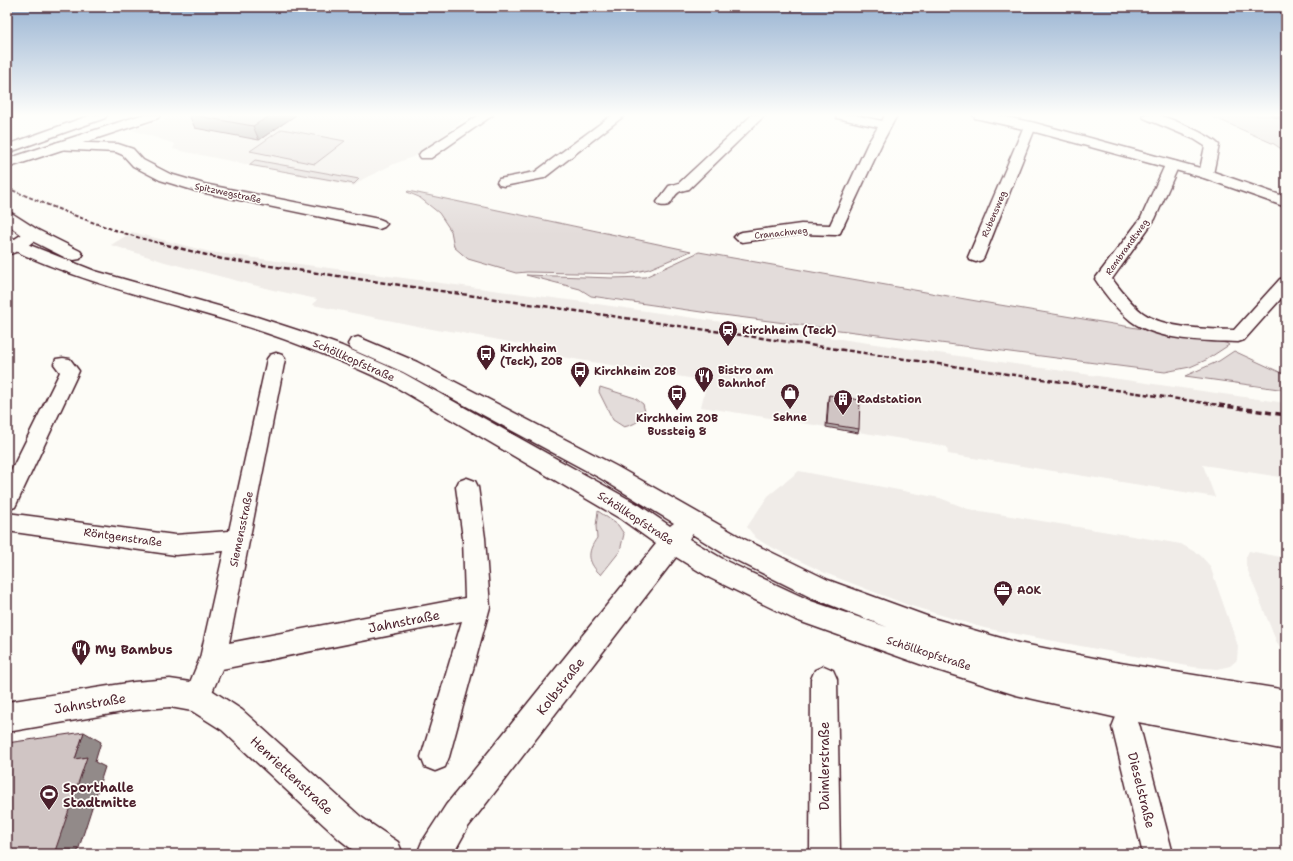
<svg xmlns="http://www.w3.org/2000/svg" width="1293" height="861" viewBox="0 0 1293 861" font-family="'Shantell Sans',sans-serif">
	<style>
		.built { fill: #f0ece8 }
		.green { fill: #e3dcda; stroke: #967e82 }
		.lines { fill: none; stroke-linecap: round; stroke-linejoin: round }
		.stream { stroke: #91777b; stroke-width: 4 }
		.street-casing { stroke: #4a1f2b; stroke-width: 3 }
		.secondary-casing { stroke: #4a1f2b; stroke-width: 3 }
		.street { fill: #fdfcf7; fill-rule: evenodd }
		.secondary { fill: #fdfcf7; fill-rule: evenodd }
		.rail-far2 { stroke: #4a1f2b; stroke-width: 2; stroke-dasharray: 4 2; stroke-linecap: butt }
		.rail-far1 { stroke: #4a1f2b; stroke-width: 2.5; stroke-dasharray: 5 2.5; stroke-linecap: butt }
		.rail { stroke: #4a1f2b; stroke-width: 3.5; stroke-dasharray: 6 3.5; stroke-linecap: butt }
		.wall { fill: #b3a9a9; stroke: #4a1f2b }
		.shaded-wall { fill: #928a89; stroke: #4a1f2b }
		.building { fill: #d0c5c4; stroke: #4a1f2b }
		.labels { text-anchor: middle; stroke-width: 3.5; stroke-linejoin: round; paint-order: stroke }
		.far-street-label { font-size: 9px; fill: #4a1f2b; stroke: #fdfcf7 }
		.poi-label { font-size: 11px; font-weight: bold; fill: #4a1f2b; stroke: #fdfcf7; text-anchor: start }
		.street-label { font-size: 11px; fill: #4a1f2b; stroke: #fdfcf7 }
		.near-street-label { font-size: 13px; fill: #4a1f2b; stroke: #fdfcf7 }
		.near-poi-label { font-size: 13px; font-weight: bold; fill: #4a1f2b; stroke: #fdfcf7; text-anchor: start }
	</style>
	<rect width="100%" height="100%" fill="#fdfcf7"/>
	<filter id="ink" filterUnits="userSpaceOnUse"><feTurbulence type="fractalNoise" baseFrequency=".025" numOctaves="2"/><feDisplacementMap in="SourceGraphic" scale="8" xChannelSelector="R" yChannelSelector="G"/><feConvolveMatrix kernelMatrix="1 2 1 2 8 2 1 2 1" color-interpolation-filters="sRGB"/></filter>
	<g filter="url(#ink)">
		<path class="built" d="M178,115H470L415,156L394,164L363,179L354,186L186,152L173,149L175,144L132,130Z
			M132,232L210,252L583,302L1286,403V478L1203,465L1215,497L948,454L947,447L934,444L701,407L707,381L562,357L525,345L457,332L443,330L442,331L313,305L317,299L273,290L165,262L111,245Z
			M799,471L940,498L968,509L1181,544L1200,555L1210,566L1238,646L1237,660L1230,666L1218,669L1193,667L984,628L908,605L825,573L767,545L756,538L747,527L768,496Z
			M1249,551L1286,558V657L1277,643L1246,566V557Z"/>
		<path class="green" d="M1209,115H1286V152L1274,144Z
			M282,129L345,141L315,164L250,151Z
			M255,160L359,179L354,184L249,165Z
			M408,191L691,251L649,269L627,274L527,272L516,273L468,259L454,247L451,231L439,213L419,197L407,192Z
			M699,252L982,302L1226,343L1229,345L1206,360L1190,367L1165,372L715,314L591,296L580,289L526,275L612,278L645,277Z
			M1234,351L1286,375V390L1185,376L1219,361Z
			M600,387L635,398L643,404L645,412C640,422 635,424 624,427L613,420L599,392Z
			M598,511L618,525L624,534L620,551L601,575C588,563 586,553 597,538L596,526Z"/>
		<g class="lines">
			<path class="stream" d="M1272,115L1286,119"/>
			<g class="street-casing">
				<path id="street" d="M91,115H107L105,118L7,153V145Z
					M479,115H493L431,158H421L419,155L421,152Z
					M612,115H625L544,178L504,186L499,185L497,182L499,179L535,172Z
					M752,115H765L689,189C686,190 682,190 679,192C670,198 674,209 659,205L657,202L669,186L679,183Z
					M835,115H855L882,121L885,115H897L882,143L840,233L835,235L801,234L742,242L737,240L734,237L737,234L742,232L801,224L830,225L868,143L878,127L837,118Z
					M1142,115C1146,114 1153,114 1157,115C1169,117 1212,136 1219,145L1213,174L1211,177L1206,178L1201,177L1199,174L1205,146L1194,139L1144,118Z
					M1030,122L1034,123L1036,126L984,257L982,260L976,262L970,260L968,257L1024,126L1026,123Z
					M60,142L118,144L133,149L143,160L170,174L204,184L379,219L384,221L387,224L384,227L379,229L196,191L160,180L133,166L123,155L116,152L55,149L53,146L55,143Z
					M1172,161L1177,162L1179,165L1155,219L1112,279C1121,290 1131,304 1143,313C1165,329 1207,329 1234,330L1280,279L1286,278V293L1244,340L1238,342C1207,341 1157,341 1131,321C1117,310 1104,293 1095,279L1141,218L1165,165L1167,162Z
					M32,229L37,231L40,234C33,244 19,252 7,255V244L27,231Z
					M276,353L282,355L285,359L229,643L465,598L463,538L456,487L459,481L467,478L475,481L478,487L485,538L490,607L449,757L445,767L435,771L425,767L421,757L462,621L222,669L206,706L197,710L188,706L184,697L200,658L224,551L175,555L7,531V513L175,535L229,531L267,359L270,355Z
					M63,358L70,359L79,371L15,507L7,510V479L60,372L54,364L56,359Z
					M824,666L833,670L837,679L840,854H810L811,679L815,670Z
					M1126,713L1136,717L1140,727L1173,854H1143L1112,727L1116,717Z"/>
			</g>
			<g class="secondary-casing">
				<path id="secondary" d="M141,115H160L158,118L7,168V159Z
					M973,115H997L1035,123L1211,171L1286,197V207L1201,177L1028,130L975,118Z
					M7,212L13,214L38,230L80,251L83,255L80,259L74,260L68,259L26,238L7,224Z
					M7,236L95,271L257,317L300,331L342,346L403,373L639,505L670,526L674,523L600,478L403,372L351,349L348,344L351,339L358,337L417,362L616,466L744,539L828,580L932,618L1018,643L1114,662L1286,690V720L1261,715L1286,720V750L1122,719L1016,695L928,667L796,620L710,578L676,557L468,827L453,854H417L422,842L446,805L656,544L621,519L389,383C342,361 295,342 245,326C165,301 83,284 7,247ZM692,534L726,555L810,597L887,627L811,601L728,562L689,539Z
					M170,679L197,683L207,687L242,710L361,817L398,842L403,854H358L339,839L222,730L192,711L170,707L134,710L7,732V702L134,682Z"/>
			</g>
			<use href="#street" class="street"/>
			<use href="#secondary" class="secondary"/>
			<path class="rail-far2" d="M7,188C58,209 109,231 163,244"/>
			<path class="rail-far1" d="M159,243L222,259L1226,406"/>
			<path class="rail" d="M1219,405L1286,415"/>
		</g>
		<path class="wall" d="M189,115H296L259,140L195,128Z
			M829,395L859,429L858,433L826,427L828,399Z"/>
		<path class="shaded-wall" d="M271,115H296L259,140L253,126Z
			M84,732L101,742L95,762L105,767L77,854H54L75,759Z"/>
		<path class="building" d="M192,115H271L253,126Z
			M829,395L860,400L859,429L827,424Z
			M84,732L75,759L87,757L54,854H7V743Z"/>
	</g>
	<linearGradient id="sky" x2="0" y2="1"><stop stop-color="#98b3d2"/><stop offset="0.49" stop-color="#fefefb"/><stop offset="1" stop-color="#fefefb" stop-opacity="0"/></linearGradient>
	<rect width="1293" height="235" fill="url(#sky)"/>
	<defs>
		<g id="station-pin" transform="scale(1)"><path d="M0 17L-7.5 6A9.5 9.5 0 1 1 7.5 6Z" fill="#4a1f2b" stroke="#fdfcf7"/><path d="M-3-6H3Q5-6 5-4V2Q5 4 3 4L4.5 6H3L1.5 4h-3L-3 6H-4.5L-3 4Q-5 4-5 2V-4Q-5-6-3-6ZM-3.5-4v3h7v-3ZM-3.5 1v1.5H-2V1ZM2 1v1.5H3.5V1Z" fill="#fff"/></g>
		<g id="bus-pin" transform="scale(1)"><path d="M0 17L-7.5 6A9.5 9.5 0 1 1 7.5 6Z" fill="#4a1f2b" stroke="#fdfcf7"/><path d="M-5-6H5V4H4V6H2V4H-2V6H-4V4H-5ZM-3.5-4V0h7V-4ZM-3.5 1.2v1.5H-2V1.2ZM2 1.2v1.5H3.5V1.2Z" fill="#fff"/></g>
		<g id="restaurant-pin" transform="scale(1)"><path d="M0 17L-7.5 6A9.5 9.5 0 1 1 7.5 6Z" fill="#4a1f2b" stroke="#fdfcf7"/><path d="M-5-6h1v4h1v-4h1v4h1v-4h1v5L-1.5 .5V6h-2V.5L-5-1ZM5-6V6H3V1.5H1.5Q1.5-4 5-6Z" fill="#fff"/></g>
		<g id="shop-pin" transform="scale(1)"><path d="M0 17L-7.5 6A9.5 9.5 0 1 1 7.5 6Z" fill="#4a1f2b" stroke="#fdfcf7"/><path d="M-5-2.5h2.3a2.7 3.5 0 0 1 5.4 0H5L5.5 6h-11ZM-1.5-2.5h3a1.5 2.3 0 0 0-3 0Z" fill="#fff"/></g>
		<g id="building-pin" transform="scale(1)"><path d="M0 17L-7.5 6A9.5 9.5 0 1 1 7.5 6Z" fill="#4a1f2b" stroke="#fdfcf7"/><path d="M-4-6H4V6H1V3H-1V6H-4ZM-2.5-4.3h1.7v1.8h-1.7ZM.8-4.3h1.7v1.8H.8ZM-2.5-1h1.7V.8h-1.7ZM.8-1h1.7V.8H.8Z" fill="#fff"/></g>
		<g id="office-pin" transform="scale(1)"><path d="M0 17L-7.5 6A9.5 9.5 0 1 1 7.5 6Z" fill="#4a1f2b" stroke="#fdfcf7"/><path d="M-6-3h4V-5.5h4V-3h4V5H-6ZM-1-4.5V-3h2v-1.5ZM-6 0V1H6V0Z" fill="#fff"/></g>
		<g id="stadium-pin" transform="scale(1)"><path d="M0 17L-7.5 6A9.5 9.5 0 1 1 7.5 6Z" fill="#4a1f2b" stroke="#fdfcf7"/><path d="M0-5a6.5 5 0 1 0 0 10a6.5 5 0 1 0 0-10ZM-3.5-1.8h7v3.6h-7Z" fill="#fff"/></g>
	</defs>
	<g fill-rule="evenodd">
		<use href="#station-pin" x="728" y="330"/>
		<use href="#bus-pin" x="486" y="354"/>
		<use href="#bus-pin" x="580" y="371"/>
		<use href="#restaurant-pin" x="704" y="376"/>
		<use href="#shop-pin" x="790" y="393"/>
		<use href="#bus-pin" x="677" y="394"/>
		<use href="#building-pin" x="843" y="399"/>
		<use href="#office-pin" x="1003" y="590"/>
		<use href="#restaurant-pin" x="81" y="649"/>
		<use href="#stadium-pin" x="49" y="794"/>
	</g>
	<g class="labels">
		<g class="far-street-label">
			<text transform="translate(228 193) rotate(12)" y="3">Spitzwegstraße</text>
			<text transform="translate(994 214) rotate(-67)" y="3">Rubensweg</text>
			<text transform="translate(781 233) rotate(-6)" y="3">Cranachweg</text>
			<text transform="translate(1127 247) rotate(-54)" y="3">Rembrandtweg</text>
		</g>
		<g class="poi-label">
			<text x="742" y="334">Kirchheim (Teck)</text>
			<text x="500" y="352">Kirchheim<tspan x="500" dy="13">(Teck), ZOB</tspan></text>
			<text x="718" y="374">Bistro am<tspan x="718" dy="13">Bahnhof</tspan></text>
			<text x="594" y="375">Kirchheim ZOB</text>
			<text x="857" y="403">Radstation</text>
			<text x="790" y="421" text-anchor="middle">Sehne</text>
			<text x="677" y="422" text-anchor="middle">Kirchheim ZOB<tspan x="677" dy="13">Bussteig 8</tspan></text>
			<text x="1017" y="594">AOK</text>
		</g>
		<g class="street-label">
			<text transform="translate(354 360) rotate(24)" y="4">Schöllkopfstraße</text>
			<text transform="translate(636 518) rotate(33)" y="4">Schöllkopfstraße</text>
			<text transform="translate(241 529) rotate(-78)" y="4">Siemensstraße</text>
			<text transform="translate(123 537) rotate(8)" y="4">Röntgenstraße</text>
			<text transform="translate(929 653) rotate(18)" y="4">Schöllkopfstraße</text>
		</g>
		<g class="near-street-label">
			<text transform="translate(404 621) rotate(-11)" y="5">Jahnstraße</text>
			<text transform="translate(560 686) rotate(-52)" y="5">Kolbstraße</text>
			<text transform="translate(90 703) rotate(-9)" y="5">Jahnstraße</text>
			<text transform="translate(824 766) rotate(-90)" y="5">Daimlerstraße</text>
			<text transform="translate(292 775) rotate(43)" y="5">Henriettenstraße</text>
			<text transform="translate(1142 790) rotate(76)" y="5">Dieselstraße</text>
		</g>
		<g class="near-poi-label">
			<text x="95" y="654">My Bambus</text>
			<text x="63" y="792">Sporthalle<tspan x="63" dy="15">Stadtmitte</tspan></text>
		</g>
	</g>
	<rect width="1293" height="861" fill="none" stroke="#fdfcf7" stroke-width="24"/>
	<rect x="12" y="12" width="1269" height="837" fill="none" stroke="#4a1f2b" stroke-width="1.5" filter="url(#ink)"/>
</svg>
